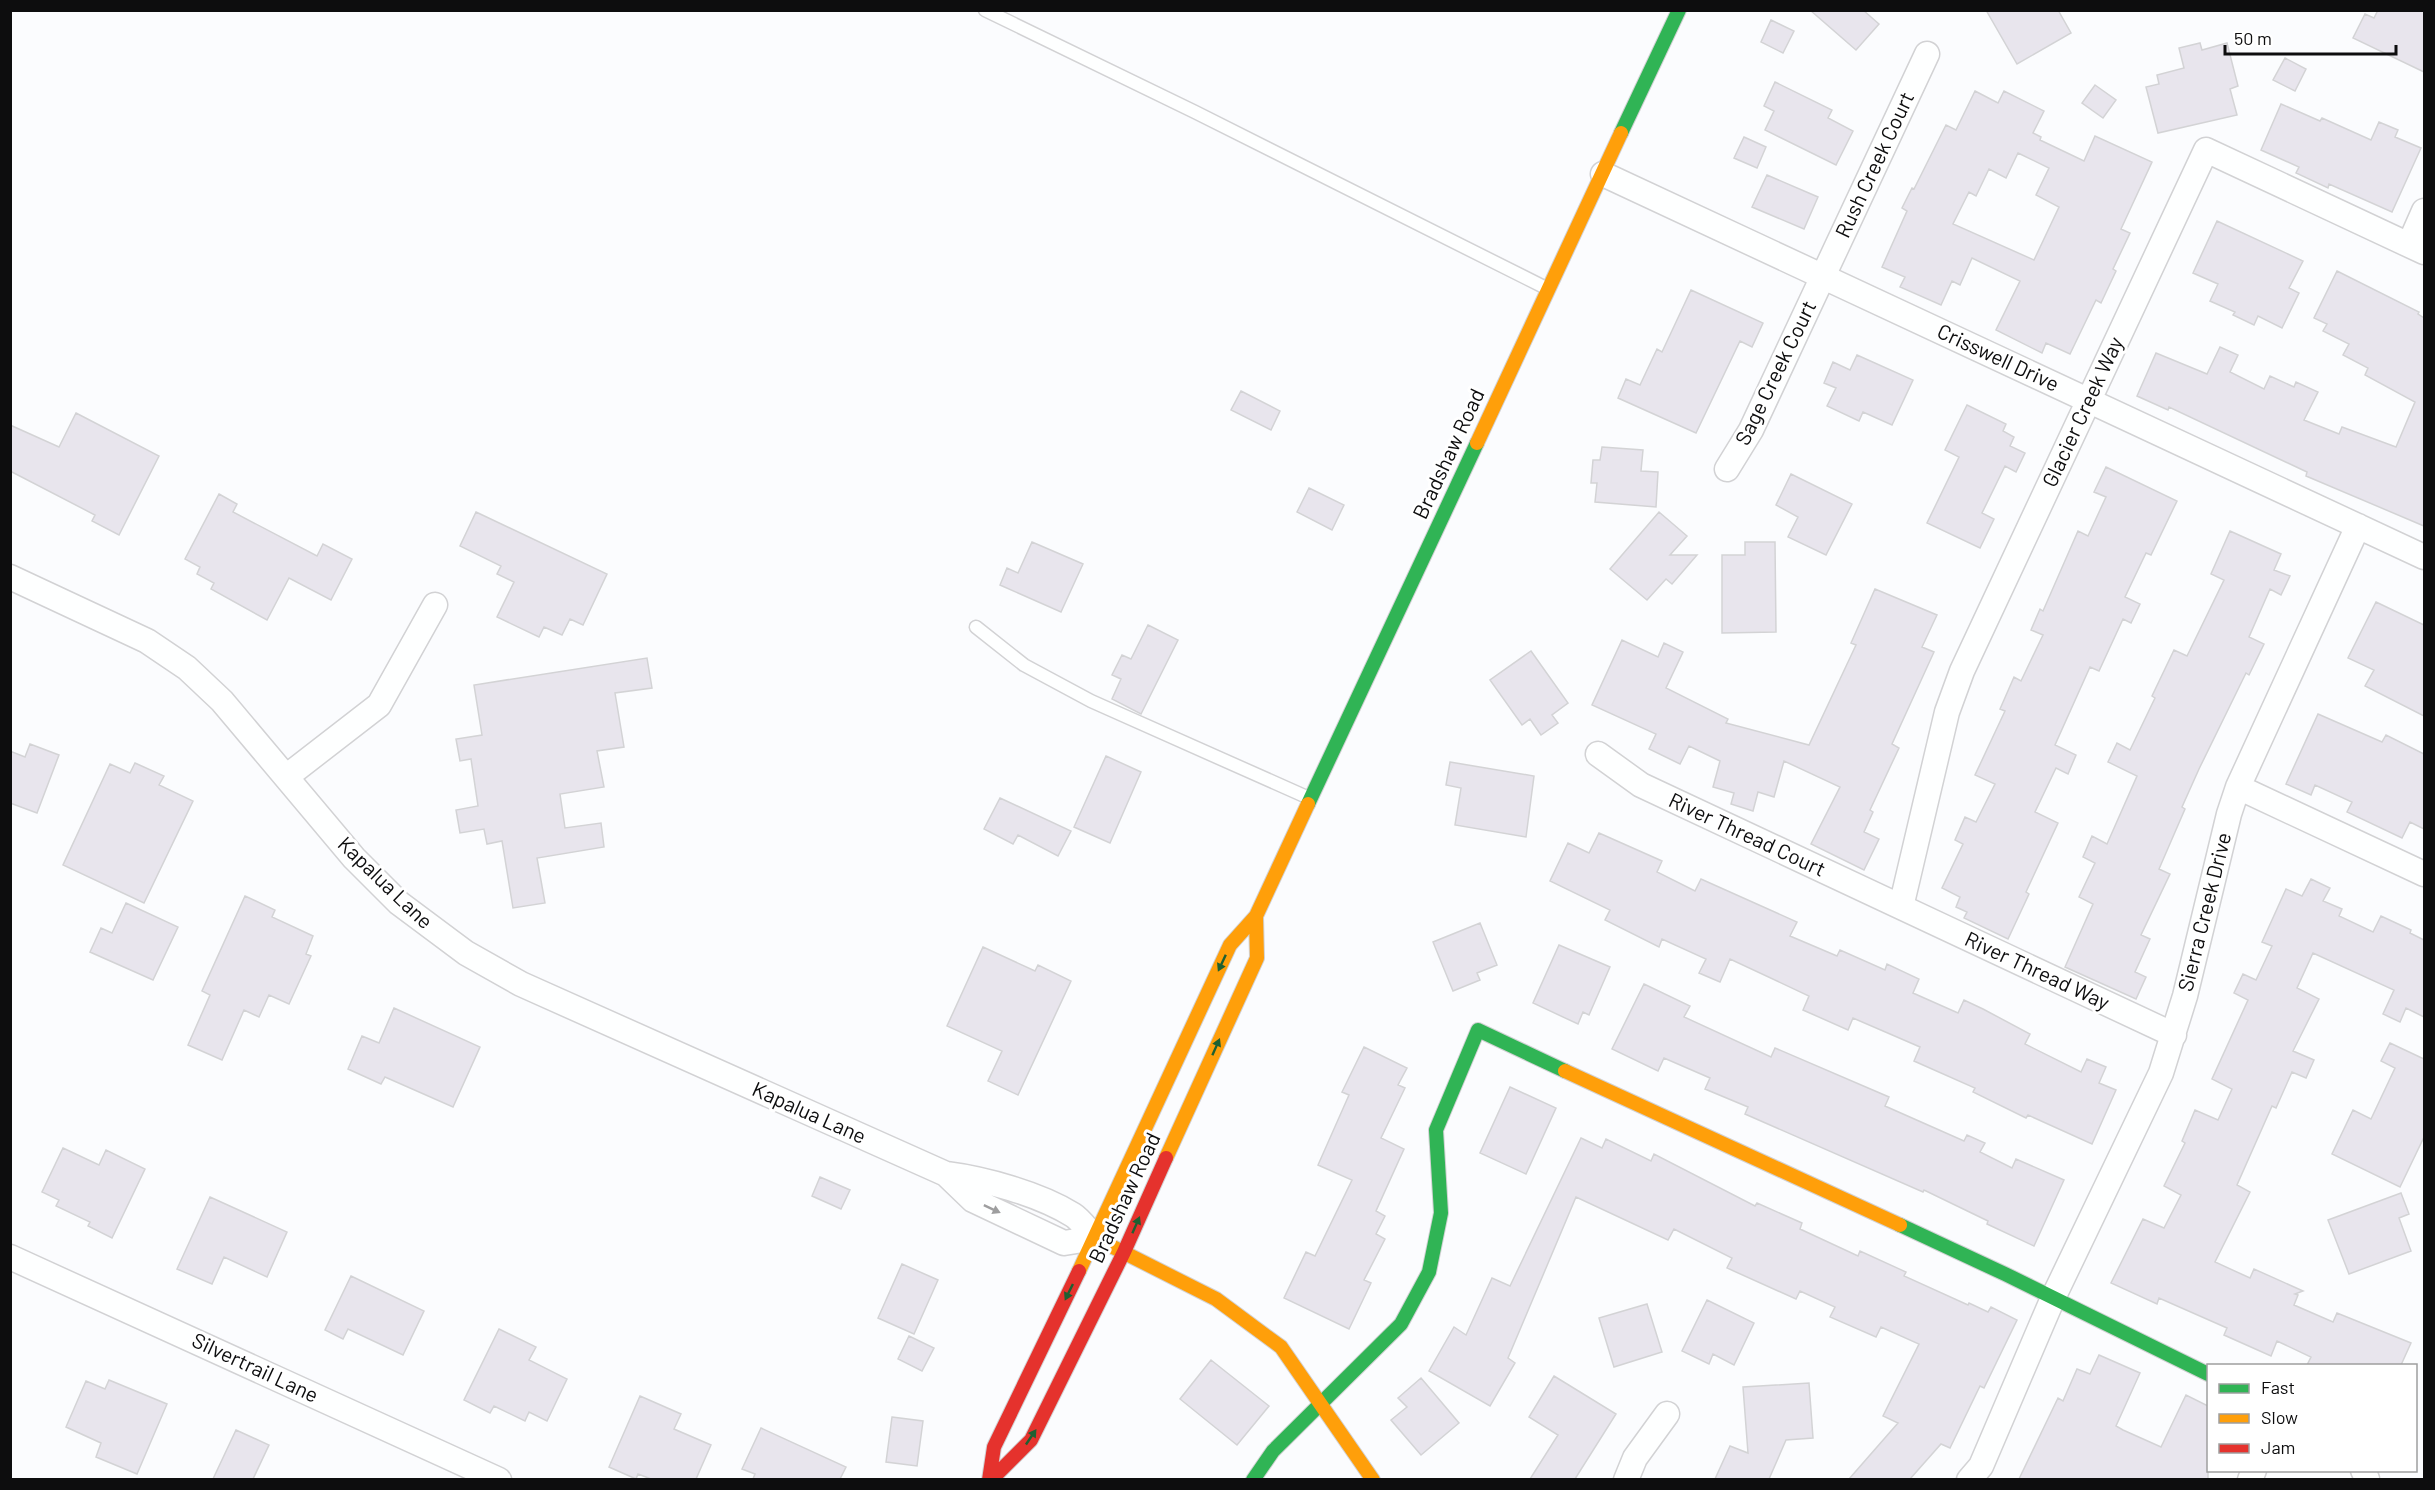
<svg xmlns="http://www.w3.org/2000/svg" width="2435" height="1490" viewBox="0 0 2435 1490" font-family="Barlow,sans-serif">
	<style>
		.building { fill: #e8e5ed; stroke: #d3d3d5; stroke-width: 1.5; fill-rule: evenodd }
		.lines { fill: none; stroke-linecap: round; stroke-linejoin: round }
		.lane-casing { stroke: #d2d2d4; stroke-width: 15 }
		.street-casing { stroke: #d2d2d4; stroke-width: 27 }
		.fast-casing { stroke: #d2d2d4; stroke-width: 16 }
		.slow-casing { stroke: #d2d2d4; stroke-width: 16 }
		.jam-casing { stroke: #d2d2d4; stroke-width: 16 }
		.lane { stroke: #feffff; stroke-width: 12 }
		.street { stroke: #feffff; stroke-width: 24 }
		.fast { stroke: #30b455; stroke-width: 14 }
		.slow { stroke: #ff9f0a; stroke-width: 14 }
		.jam { stroke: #e5322d; stroke-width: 14 }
		.oneway { fill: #1e6032 }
		.oneway2 { fill: #9e9e9f }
		.labels { text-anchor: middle; stroke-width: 6; stroke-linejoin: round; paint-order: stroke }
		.street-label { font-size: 21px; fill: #0d0d0e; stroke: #fff }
	</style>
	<rect width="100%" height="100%" fill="#fbfcfe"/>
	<path class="building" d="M1810,10H1863L1879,24L1856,50Z
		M1986,10H2058L2071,33L2017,64Z
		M2378,10H2424V72L2353,38L2365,14L2374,18Z
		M1771,20L1794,31L1783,53L1761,42Z
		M2200,43L2202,50L2227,43L2238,86L2230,89L2237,115L2158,133L2146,87L2159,84L2157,75L2184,68L2179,48Z
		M2285,58L2306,69L2295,91L2273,80Z
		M1775,82L1832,110L1828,118L1853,131L1836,165L1765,130L1774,111L1764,106Z
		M2095,85L2116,100L2103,118L2082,103Z
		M1975,91L1998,103L2004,91L2044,111L2033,133L2041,137L2040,140L2084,161L2095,136L2152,162L2121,229L2130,233L2113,269L2116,271L2101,303L2096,300L2070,354L2046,343L2042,353L1996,330L2020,281L1972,258L1960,285L1952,281L1941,305L1900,287L1905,277L1882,267L1907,211L1902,208L1912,188L1914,189L1946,125L1956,130ZM2018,153L2049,168L2036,195L2059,207L2034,260L1953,224L1969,192L1976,196L1989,169L2006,178Z
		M2281,104L2320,121L2322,118L2371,140L2379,122L2398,130L2395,137L2421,148L2392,212L2329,184L2328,188L2296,173L2299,167L2261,150Z
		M1744,137L1766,147L1757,168L1734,158Z
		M1767,175L1818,197L1804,229L1752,207Z
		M2217,221L2303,261L2289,288L2299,293L2282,328L2258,316L2254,325L2233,315L2235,312L2210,301L2218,284L2193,273Z
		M2337,271L2419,312L2418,314L2424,318V526L2306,476L2307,472L2169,407L2168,410L2137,396L2156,353L2207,374L2220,347L2238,355L2230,372L2264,389L2270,376L2294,387L2296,382L2318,392L2304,420L2339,434L2342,427L2396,447L2415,402L2365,375L2368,368L2343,355L2349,344L2323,331L2327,324L2314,318Z
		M1691,290L1763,323L1752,347L1740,341L1696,433L1618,398L1626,379L1640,385L1657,349L1662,352Z
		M1857,355L1913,380L1892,425L1863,412L1859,421L1827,406L1836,388L1824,383L1833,362L1850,370Z
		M1241,391L1280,411L1271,430L1231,410Z
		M1967,405L2006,424L2003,431L2014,437L2010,446L2025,453L2016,472L2005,466L1982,513L1994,519L1980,548L1927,523L1959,457L1945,450Z
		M76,413L159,456L119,535L92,521L95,515L10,471V425L59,447Z
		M1602,447L1643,450L1641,471L1658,472L1656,507L1595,502L1597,483H1591L1593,460H1600Z
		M2106,467L2177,501L2151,555L2146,553L2125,597L2140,604L2131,623L2123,619L2099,671L2090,667L2055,745L2076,755L2068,774L2056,768L2035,812L2058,823L2026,892L2029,894L2008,939L1964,918L1967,912L1956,907L1960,897L1942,888L1963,844L1955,840L1965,817L1976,822L1995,784L1975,775L2005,711L2000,709L2014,677L2021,681L2043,635L2031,630L2040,609L2043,611L2078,531L2088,536L2106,497L2094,492Z
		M1791,474L1852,504L1826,555L1788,537L1798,517L1776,505Z
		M1309,488L1344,505L1332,530L1297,512Z
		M219,494L237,504L233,512L317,556L323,544L352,559L331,600L289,578L267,620L211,589L214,583L197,574L200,567L185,559Z
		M476,512L607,574L583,625L570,619L562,635L544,627L539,637L497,617L514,582L497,574L501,566L460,546Z
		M1659,512L1687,536L1670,555H1697L1672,584L1666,579L1647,600L1610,569Z
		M2230,531L2281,554L2274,570L2290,576L2281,595L2270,589L2249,637L2264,644L2249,675L2246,673L2199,769L2182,807L2185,809L2159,869L2170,874L2141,935L2150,939L2135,972L2146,977L2136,999L2065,967L2093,904L2079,897L2095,863L2083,857L2092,836L2107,844L2137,776L2108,762L2117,743L2130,750L2155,698L2152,696L2174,650L2187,656L2224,580L2211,574Z
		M1032,542L1083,564L1061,612L1000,585L1007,568L1018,573Z
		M1745,542H1775L1776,632L1722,633V555H1745Z
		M1875,589L1937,615L1922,647L1934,652L1892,744L1899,748L1870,810L1873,812L1864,832L1879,839L1864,870L1811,844L1840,787L1784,761L1774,797L1758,792L1753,811L1731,804L1734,793L1713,787L1720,761L1689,746L1680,764L1649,749L1656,734L1592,705L1622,640L1658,657L1664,643L1683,652L1666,688L1728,719L1726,723L1809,745L1856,645L1851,643Z
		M2376,602L2424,625V716L2365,686L2374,670L2348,658Z
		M1148,625L1178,640L1141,714L1112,699L1121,679L1112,675L1122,655L1131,659Z
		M1531,651L1568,703L1552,715L1558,723L1541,735L1530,719L1522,725L1490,680Z
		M647,658L652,688L615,693L624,747L597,751L604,787L560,794L565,828L601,823L604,847L537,858L545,903L513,908L502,841L487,844L484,829L460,833L456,810L478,806L471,759L460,761L456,739L482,735L474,685Z
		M2318,714L2382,742L2386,735L2424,754V829L2410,822L2402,838L2347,812L2352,802L2315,785L2311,795L2286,784Z
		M30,744L59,755L37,813L10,803V751L25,757Z
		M1106,756L1141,772L1110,843L1074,827Z
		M1450,762L1534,776L1526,837L1455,825L1461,788L1446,785Z
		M135,763L164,776L159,785L193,801L144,903L63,865L110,764L130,773Z
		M1000,798L1071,831L1058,856L1018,835L1013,844L984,829Z
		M1599,833L1662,861L1657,872L1695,891L1701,879L1797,922L1790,936L1837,956L1840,950L1885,970L1887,964L1919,979L1913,993L1958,1013L1964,1000L1983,1009L2030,1034L2025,1044L2081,1072L2087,1059L2106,1067L2099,1083L2116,1090L2092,1144L2028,1115L2026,1118L1973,1092L1975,1088L1914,1061L1920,1047L1853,1018L1848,1030L1803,1010L1809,996L1730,959L1720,982L1699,973L1706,959L1662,939L1659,947L1605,920L1610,910L1550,881L1568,843L1589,853Z
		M2311,879L2330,888L2323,901L2342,909L2339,916L2373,932L2381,916L2411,930L2410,933L2424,940V1017L2406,1008L2400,1022L2383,1014L2394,990L2313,953L2297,988L2319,999L2293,1051L2314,1060L2306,1078L2292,1072L2276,1108L2272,1106L2237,1185L2250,1192L2215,1262L2250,1278L2254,1269L2303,1291L2295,1294L2298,1295L2294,1305L2333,1322L2337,1313L2411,1343L2401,1365H2307L2311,1357L2277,1341L2271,1356L2224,1335L2227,1328L2159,1298L2157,1304L2111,1283L2143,1219L2164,1228L2181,1195L2164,1186L2185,1143L2182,1141L2195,1110L2218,1120L2232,1089L2212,1079L2248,1000L2234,993L2243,974L2256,980L2272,946L2262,942L2286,889L2302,896Z
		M245,896L275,910L272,917L313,936L306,954L311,956L289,1004L269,995L259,1017L244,1010L222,1060L188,1045L210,995L202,991Z
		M126,903L178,927L153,980L90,952L101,928L112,933Z
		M1480,923L1497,965L1477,973L1480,980L1453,991L1433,942Z
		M1559,945L1610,967L1589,1015L1583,1012L1578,1024L1533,1003Z
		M983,947L1035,971L1038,965L1071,981L1018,1095L988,1081L1002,1051L947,1026Z
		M1644,984L1690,1006L1684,1017L1771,1057L1775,1048L1889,1097L1885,1106L1964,1141L1967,1135L1985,1143L1980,1152L2012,1168L2016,1159L2064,1180L2034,1246L1987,1224L1988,1221L1924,1190L1923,1192L1745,1114L1748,1107L1705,1089L1710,1078L1664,1058L1658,1071L1612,1049Z
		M394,1008L480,1047L453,1107L385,1077L381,1084L348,1069L362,1036L379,1043Z
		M2390,1043L2424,1059V1137L2400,1187L2332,1154L2353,1110L2371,1119L2395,1068L2381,1061Z
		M1364,1047L1407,1068L1398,1085L1405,1088L1381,1138L1404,1149L1376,1211L1385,1216L1376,1234L1385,1239L1364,1280L1371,1283L1349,1329L1284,1298L1306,1252L1315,1256L1352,1180L1318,1165L1349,1095L1342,1092Z
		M1510,1087L1556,1108L1526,1174L1480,1153Z
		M1581,1138L1602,1148L1606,1139L1651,1161L1654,1154L1755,1206L1757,1203L1802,1223L1800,1229L1858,1256L1860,1251L1906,1272L1904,1276L1968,1305L1969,1303L1988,1312L1991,1307L2017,1320L1984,1388L1980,1386L1950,1448L1941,1444L1910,1479H1849L1898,1423L1883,1416L1919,1344L1881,1327L1876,1337L1830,1317L1835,1307L1800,1291L1796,1299L1727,1268L1732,1258L1674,1229L1668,1240L1576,1197L1508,1358L1515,1363L1490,1406L1429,1371L1454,1327L1466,1335L1492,1278L1510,1286Z
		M63,1148L99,1165L106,1150L145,1169L112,1238L88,1226L90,1222L56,1206L59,1200L42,1192Z
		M820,1177L850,1190L841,1209L812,1196Z
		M2401,1193L2409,1214L2399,1218L2411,1251L2349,1274L2328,1220Z
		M210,1197L287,1232L267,1277L224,1257L212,1284L177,1269Z
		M902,1264L938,1280L914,1334L878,1318Z
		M351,1276L424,1311L403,1355L348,1329L343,1339L325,1330Z
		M1707,1300L1754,1323L1734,1365L1713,1354L1709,1364L1682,1351Z
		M1647,1304L1662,1352L1614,1367L1599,1318Z
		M499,1329L536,1347L529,1360L567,1379L547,1421L529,1412L525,1421L494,1406L490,1413L464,1400Z
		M909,1336L934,1348L922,1371L898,1359Z
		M2099,1355L2140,1373L2116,1426L2123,1430L2161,1447L2186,1395L2208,1406V1479H2019L2058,1398L2063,1401L2077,1369L2090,1374Z
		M1211,1360L1269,1406L1237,1445L1180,1399Z
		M1554,1376L1616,1414L1575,1479H1530L1558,1435L1529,1417Z
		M1421,1378L1459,1423L1421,1455L1391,1420L1407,1407L1398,1398Z
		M109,1380L167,1404L137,1474L96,1457L101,1443L66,1427L86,1381L105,1389Z
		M1809,1383L1813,1438L1786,1440L1769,1479H1715L1730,1446L1748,1453L1743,1387Z
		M640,1396L681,1414L674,1429L711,1445L696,1479H651L638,1474L636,1479L609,1467Z
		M892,1417L923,1421L917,1466L886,1462Z
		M761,1428L846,1467L840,1479H753L755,1474L742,1469Z
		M236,1430L269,1445L253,1479H213Z"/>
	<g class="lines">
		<g class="lane-casing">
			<path id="lane" d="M985,10L1195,112L1548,289
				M976,627L1024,665L1091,701L1309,798"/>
		</g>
		<g class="street-casing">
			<path id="street" d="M1603,174L2424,557
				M2409,245L2424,211
				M1727,469L1751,430L1927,54
				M10,577L147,641L187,668L222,701L354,858L399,903L466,953L521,984L946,1174C985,1179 1039,1194 1073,1215C1081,1220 1088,1231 1095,1238
				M1598,754L1641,785L2174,1035
				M286,777L379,705L435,605
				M2238,787L2424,874
				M1901,907L1947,712L1962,671L2206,150L2424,252
				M946,1174L973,1200L1064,1243L1095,1238
				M10,1257L499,1480
				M2363,1470L2367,1479
				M1626,1480L1635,1458L1667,1414
				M1969,1480L1981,1466L2053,1298L2161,1073L2185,996L2229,814L2238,787L2358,526
				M2250,1480L2254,1470"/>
		</g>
		<g class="fast-casing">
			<path id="fast" d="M1621,133L1679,10
				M1308,804L1477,443
				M1900,1225L2005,1274L2208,1374
				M1253,1480L1273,1451L1401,1324L1429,1272L1441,1213L1436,1130L1478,1030L1565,1071"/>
		</g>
		<g class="slow-casing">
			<path id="slow" d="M1477,443L1621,133
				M1565,1071L1900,1225
				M1166,1158L1257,958L1256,916
				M1105,1243L1216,1299L1281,1347L1373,1480
				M1079,1271L1230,945L1256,916L1308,804"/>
		</g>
		<g class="jam-casing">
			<path id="jam" d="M989,1480L994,1447L1079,1271
				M991,1480L1031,1440L1124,1252L1166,1158"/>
		</g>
		<use href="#lane" class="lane"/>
		<use href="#street" class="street"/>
		<use href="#fast" class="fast"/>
		<use href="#slow" class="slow"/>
		<use href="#jam" class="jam"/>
	</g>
	<defs><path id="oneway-solid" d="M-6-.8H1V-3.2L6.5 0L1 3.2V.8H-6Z" transform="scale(1.5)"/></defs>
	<g class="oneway">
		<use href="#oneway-solid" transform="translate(1222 963) rotate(115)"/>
		<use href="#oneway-solid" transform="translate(1216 1047) rotate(-66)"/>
		<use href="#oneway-solid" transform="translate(1136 1225) rotate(-66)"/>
		<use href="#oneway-solid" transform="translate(1069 1292) rotate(116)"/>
		<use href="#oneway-solid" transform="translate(1031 1437) rotate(-56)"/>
	</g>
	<use class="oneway2" href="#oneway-solid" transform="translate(992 1209) rotate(25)"/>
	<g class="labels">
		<g class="street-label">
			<text transform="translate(1875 165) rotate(-65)" y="7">Rush Creek Court</text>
			<text transform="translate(1998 358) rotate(25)" y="7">Crisswell Drive</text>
			<text transform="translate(1776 373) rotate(-64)" y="7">Sage Creek Court</text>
			<text transform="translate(2083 412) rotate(-65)" y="7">Glacier Creek Way</text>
			<text transform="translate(1449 454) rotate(-65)" y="7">Bradshaw Road</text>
			<text transform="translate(1747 835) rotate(25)" y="7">River Thread Court</text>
			<text transform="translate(385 883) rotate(44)" y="7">Kapalua Lane</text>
			<text transform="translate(2205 912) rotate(-76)" y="7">Sierra Creek Drive</text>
			<text transform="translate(2037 971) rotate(25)" y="7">River Thread Way</text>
			<text transform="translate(809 1113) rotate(24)" y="7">Kapalua Lane</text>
			<text transform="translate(1125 1198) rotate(-65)" y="7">Bradshaw Road</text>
			<text transform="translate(255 1368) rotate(25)" y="7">Silvertrail Lane</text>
		</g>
	</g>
	<rect width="2435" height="1490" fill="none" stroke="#0d0d0e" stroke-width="24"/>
	<rect x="2207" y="1364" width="210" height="108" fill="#ffffff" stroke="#9e9e9f" stroke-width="1.5"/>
	<rect x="2219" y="1384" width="30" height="9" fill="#30b455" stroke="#9e9e9f" stroke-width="1.5"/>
	<text x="2261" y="1394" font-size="18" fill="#0d0d0e">Fast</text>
	<rect x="2219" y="1414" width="30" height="9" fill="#ff9f0a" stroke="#9e9e9f" stroke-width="1.5"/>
	<text x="2261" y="1424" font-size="18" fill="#0d0d0e">Slow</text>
	<rect x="2219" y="1444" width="30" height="9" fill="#e5322d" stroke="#9e9e9f" stroke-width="1.5"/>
	<text x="2261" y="1454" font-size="18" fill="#0d0d0e">Jam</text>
	<path d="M2225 45v9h171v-9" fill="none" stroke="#0d0d0e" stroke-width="3"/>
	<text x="2234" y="45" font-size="18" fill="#0d0d0e" stroke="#ffffff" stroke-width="4.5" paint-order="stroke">50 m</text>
</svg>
